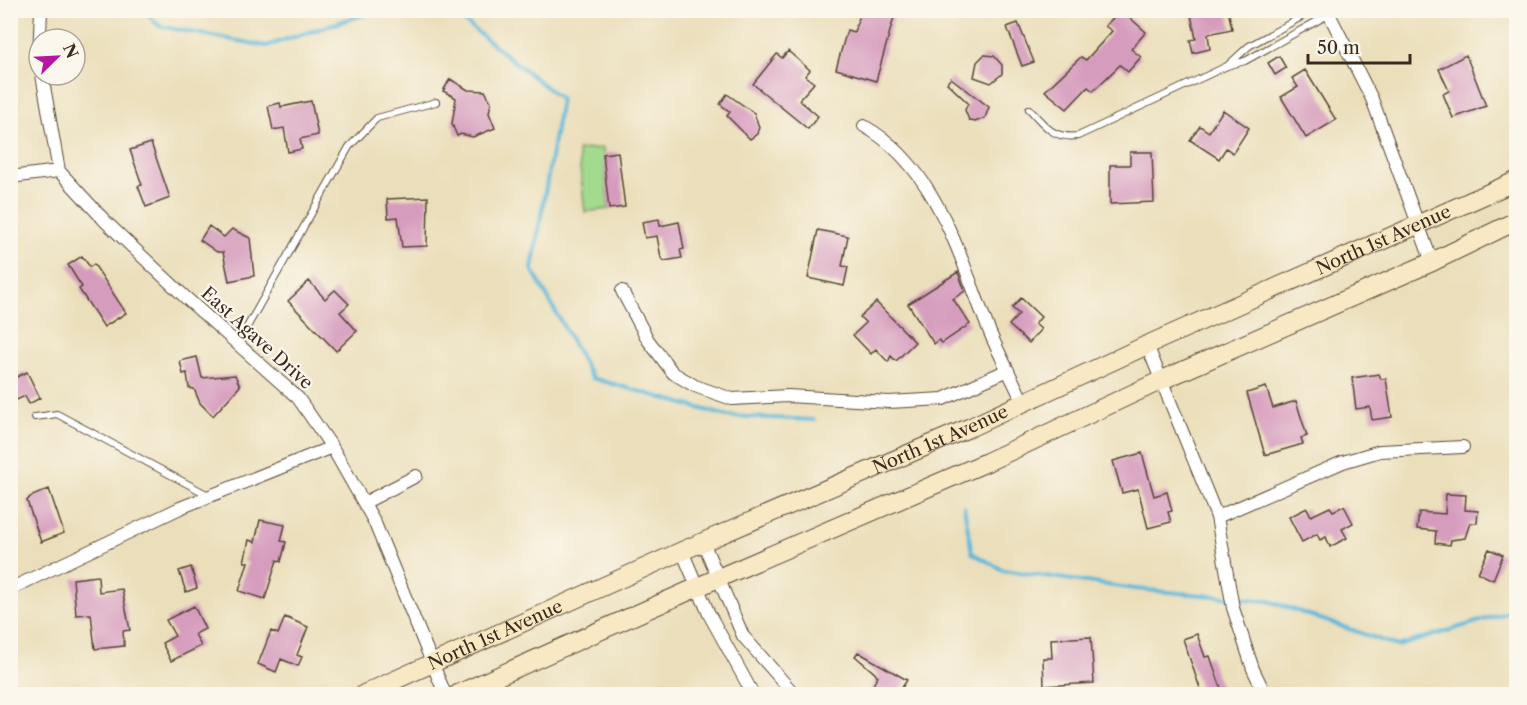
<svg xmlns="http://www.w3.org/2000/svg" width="1527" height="705" viewBox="0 0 1527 705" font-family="'Libre Caslon Text',serif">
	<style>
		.green { fill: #a2db8d; stroke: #6e8256; stroke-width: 1.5 }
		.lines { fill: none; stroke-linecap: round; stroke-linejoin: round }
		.stream { stroke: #5bb7d9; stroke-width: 4 }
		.building { fill: #d69cbd }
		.lane-casing { stroke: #554536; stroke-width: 8 }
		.street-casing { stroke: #554536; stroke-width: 14 }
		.secondary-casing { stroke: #554536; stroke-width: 20 }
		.lane { stroke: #fff; stroke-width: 6 }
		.street { stroke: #fff; stroke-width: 12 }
		.secondary { stroke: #f8e8c3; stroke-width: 18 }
		.labels { text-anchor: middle; stroke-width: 4.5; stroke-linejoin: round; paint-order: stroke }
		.street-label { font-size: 18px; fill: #3b2a1e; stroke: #fbf7ec }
	</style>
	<rect width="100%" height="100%" fill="#fbf7ec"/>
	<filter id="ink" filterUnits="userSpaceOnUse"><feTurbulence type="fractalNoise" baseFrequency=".0167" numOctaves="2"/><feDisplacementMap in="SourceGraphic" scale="12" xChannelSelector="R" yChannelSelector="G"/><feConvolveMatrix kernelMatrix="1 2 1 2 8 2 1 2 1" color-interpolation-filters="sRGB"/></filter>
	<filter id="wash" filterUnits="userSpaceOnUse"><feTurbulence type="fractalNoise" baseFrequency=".008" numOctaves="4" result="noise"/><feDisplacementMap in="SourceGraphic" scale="24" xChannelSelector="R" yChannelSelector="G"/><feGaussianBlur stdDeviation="1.35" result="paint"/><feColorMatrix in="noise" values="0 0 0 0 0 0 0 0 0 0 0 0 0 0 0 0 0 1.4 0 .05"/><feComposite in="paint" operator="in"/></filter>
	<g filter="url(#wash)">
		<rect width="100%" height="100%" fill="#ebdfbb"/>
		<path class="green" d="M603,148L609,209L585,212L578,150Z"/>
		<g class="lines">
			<path class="stream" d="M144,10L159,26L266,46L378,10
				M450,10L561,99L532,269L592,378L727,416L814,420
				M964,506L972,553L1003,570L1135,589L1269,601L1398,646L1516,610"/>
		</g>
		<g id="blocks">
			<path class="building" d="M861,10L894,17L876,81L836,69L847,30L854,32Z
				M1121,10L1146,32L1131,49L1141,57L1128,72L1120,65L1093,91L1088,87L1067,109L1045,91L1081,57L1086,60L1112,31L1105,26Z
				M1190,10H1228L1232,29L1208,34L1210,49L1193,53L1190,40L1196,39Z
				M1018,23L1034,62L1022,66L1007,27Z
				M788,51L810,70L805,76L814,83L799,100L818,116L808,129L753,84L777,54L782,58Z
				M984,55L994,56L1002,65V74L991,83L974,77L977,62Z
				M1466,55L1486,106L1453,118L1443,94L1449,91L1439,69Z
				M1279,56L1286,68L1275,75L1268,63Z
				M1305,70L1336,120L1306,138L1281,97L1298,87L1292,78Z
				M951,78L989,107L985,118L975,122L969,120L965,110L968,103L947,83Z
				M450,79L468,90L485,91L491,102L489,113L495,128L473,137L461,134L457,136L452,124L456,98L443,91Z
				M727,94L754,113L759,127L757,134L750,139L727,116L730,112L720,104Z
				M311,101L318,135L300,139L302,149L288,152L284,128L273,130L268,106L280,103L281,107Z
				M1223,110L1249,128L1233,153L1226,148L1219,159L1190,140L1200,126L1209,132Z
				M151,143L170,198L146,207L138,186L142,185L130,150Z
				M618,152L625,207L609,209L603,154Z
				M1130,152H1152L1154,202L1110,204V165H1130Z
				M428,197L427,246L402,247L398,217L388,218L387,199Z
				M659,219L660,226L679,222L684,249L680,250L682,258L664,261L661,258L657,236L645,238L642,222Z
				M209,226L224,237L232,229L250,238L254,276L229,281L223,252H217L200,240Z
				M818,230L848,236L842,266L848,267L844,286L808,278Z
				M82,256L90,267L94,264L126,313L104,327L79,289L82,287L68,265Z
				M958,272L965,291L953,299L970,324L942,343L939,340L934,344L908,304Z
				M309,281L325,299L335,290L349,304L340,312L357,331L336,351L288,301Z
				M1021,298L1041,317L1035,324L1041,329L1029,343L1009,325L1019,314L1012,308Z
				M876,302L915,342L896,361L891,356L888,362L876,349L871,354L853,335L866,323L860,317Z
				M197,357L202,378L235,375L240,386L213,416L200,403L194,389L189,388L187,373L183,374L180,361Z
				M27,372L40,398L29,404L25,396L10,403V380Z
				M1379,374L1381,379H1386L1392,417L1372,420L1370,407L1356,409L1352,378Z
				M1266,387L1273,408L1296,401L1307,436L1301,438L1303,444L1265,455L1247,393Z
				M1142,453L1154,496L1167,492L1172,511L1168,512L1171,522L1148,528L1138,489L1122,493L1113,461Z
				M49,489L64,533L41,542L27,501L30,497Z
				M1446,494L1466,495L1465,510L1478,511L1477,523H1470L1465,538L1451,540L1450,545L1435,543L1436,531L1417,529L1419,512L1445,514Z
				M1344,506L1353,523L1342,529L1347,538L1330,547L1326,537L1320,540L1317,534L1302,542L1289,517L1307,508L1311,516L1330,507L1333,511Z
				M260,520L285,525L281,541L286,542L281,562L277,560L265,599L239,591L248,562H244L249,540L255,542Z
				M1489,549L1503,555L1493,580L1478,573Z
				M191,567L197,588L186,592L179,571Z
				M98,576L99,592L122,589L130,630L123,631L124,646L95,649L91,614L76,615L73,579Z
				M194,606L205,629L195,634L201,646L171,661L162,643L175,636L166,620Z
				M285,617L308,627L297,655L302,657L298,666L281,659L276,672L258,664L271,631L278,634Z
				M1197,634L1205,657L1210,656L1223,694H1202L1183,639Z
				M1091,637L1094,683L1044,686L1043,658H1052L1051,639Z
				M858,652L907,680L898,694H868L878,676L855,656Z"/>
		</g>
	</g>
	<g filter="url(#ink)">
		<use href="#blocks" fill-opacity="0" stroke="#554536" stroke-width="1.5"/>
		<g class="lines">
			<g class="lane-casing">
				<path id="lane" d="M1314,10L1249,46L1227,66L1245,61L1328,15
					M1029,109C1046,126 1052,139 1078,136L1227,66
					M238,343L349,147L377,118L436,102
					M35,417L57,414L210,496"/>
			</g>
			<g class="street-casing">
				<path id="street" d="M1327,10L1372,99L1432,262
					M39,57L41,10
					M42,75L59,171
					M864,126C939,168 961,263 991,335C1001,358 1013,380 1023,402
					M59,171L106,222L185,297L298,398L332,447L374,521L445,694
					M10,177L59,171
					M622,291L648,340L673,373L695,386L732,399L788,396L889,402L943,399L1008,370
					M1147,345L1217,517L1233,608L1253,669L1265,694
					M364,503L416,476
					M1217,517L1343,462L1380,451L1463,447
					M703,542L743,636L794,694
					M682,551L709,614L753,694
					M10,589L180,508L332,447"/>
			</g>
			<g class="secondary-casing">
				<g id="secondary">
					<path id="s1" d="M364,694L682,551L971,427L1147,345L1516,181"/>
					<path d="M458,694L709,582L987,462L1162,380L1432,262L1516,221"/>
				</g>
			</g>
			<use href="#lane" class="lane"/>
			<use href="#street" class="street"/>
			<use href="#secondary" class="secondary"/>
		</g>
	</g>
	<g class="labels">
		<g class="street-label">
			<text dy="6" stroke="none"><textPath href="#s1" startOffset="1116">North 1st Avenue</textPath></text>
			<text transform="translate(257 338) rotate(42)" y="6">East Agave Drive</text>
			<text dy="6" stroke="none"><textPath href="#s1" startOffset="630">North 1st Avenue</textPath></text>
			<text dy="6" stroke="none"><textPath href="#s1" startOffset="144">North 1st Avenue</textPath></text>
		</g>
	</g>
	<rect width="1527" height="705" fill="none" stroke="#fbf7ec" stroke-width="36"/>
	<g transform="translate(57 57) rotate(66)"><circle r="28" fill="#fbf7ec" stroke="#aea59a" stroke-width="1.5"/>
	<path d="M0-4.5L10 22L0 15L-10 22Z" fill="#b5179e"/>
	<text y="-9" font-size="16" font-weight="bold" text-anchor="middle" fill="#3b2a1e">N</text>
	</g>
	<path d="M1308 54v9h102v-9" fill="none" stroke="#3b2a1e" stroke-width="3"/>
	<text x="1317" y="54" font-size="18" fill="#3b2a1e" stroke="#fbf7ec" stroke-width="4.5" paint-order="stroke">50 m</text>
</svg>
